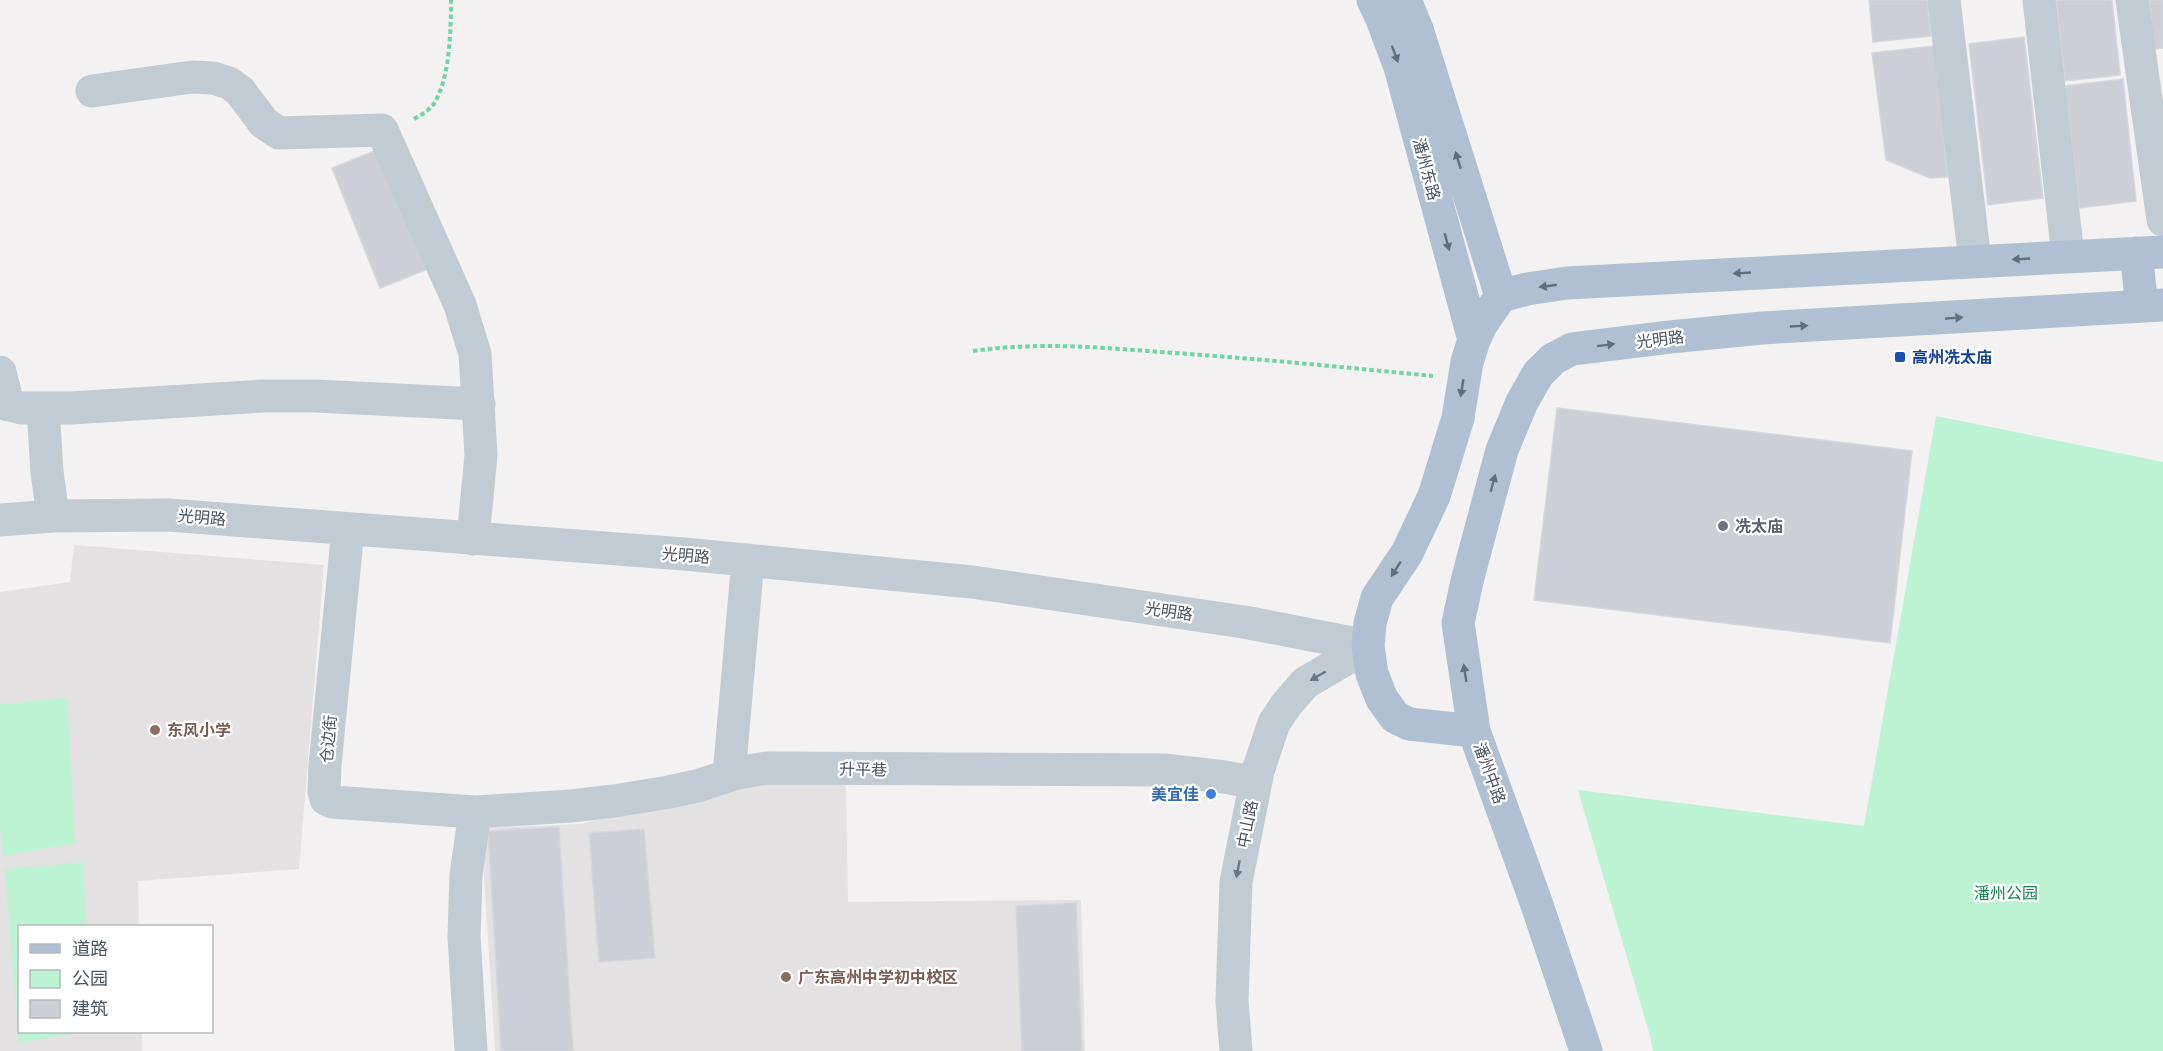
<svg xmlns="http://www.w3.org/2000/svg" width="2163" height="1051" viewBox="0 0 2163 1051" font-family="'Varela Round','Noto Sans SC',sans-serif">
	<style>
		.education { fill: #e4e1e2 }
		.green { fill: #bcf3d2 }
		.building { fill: #cccfd6; stroke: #d4d7dd; stroke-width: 1.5 }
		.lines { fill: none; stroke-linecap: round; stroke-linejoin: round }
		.path { stroke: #71d4a4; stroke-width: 4; stroke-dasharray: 4.5 3; stroke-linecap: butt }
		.minor { stroke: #c0cbd3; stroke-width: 33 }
		.major { stroke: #aec0d1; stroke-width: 33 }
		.oneway { fill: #616f7c }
		.oneway2 { fill: #6b7882 }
		.transit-dot { fill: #1a4fb4; stroke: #fff; stroke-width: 2 }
		.worship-dot { fill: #6b7280; stroke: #fff; stroke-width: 2 }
		.education-dot { fill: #8d6e63; stroke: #fff; stroke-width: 2 }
		.shop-dot { fill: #3f7fe0; stroke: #fff; stroke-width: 2 }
		.labels { text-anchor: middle; stroke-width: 4.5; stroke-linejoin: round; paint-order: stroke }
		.street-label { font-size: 16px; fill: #475460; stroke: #fff }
		.transit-label { font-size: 16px; font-weight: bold; fill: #164399; stroke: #fff; text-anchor: start }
		.worship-label { font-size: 16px; font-weight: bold; fill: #5b616d; stroke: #fff; text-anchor: start }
		.education-label { font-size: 16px; font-weight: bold; fill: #785e54; stroke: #fff; text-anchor: start }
		.shop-label { font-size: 16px; font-weight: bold; fill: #366cbe; stroke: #fff; text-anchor: end }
		.park-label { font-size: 16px; fill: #10834a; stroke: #fff }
	</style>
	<rect width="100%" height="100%" fill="#f3f1f1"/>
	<path class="education" d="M74,545L324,565L299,869L138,881L139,926H20V1032H142V1051H0V592L70,582Z
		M737,784L846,785L848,902L1081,900L1085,1051H495L481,828L581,824Z"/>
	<path class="green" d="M1936,416L2163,462V1051H1653L1650,1036L1578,790L1864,826Z
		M67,698L75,843L3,856L0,825V704Z
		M83,862L86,926H20V1032H81L19,1043L5,869Z"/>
	<path class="building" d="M1869,0H1927L1931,36L1873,42Z
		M2056,0H2112L2120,75L2065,81Z
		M2149,0H2163V48L2154,49Z
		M2024,37L2043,198L1988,205L1969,44Z
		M1934,46L1948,177L1930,178L1886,160L1872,53Z
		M2123,79L2136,201L2079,208L2065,86Z
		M385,147L433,267L380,288L332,168Z
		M1557,408L1912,451L1890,643L1534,600Z
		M559,827L573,1051H501L488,831Z
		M644,829L655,958L599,962L589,833Z
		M1076,903L1082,1051H1022L1016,906Z"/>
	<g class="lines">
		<path class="path" d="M414,119C421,115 428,111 433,105C450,81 451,29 451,0
			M973,351C1035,342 1098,347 1160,352C1251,358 1342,367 1433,376"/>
		<path class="minor" d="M1944,0L1975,261
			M2039,0L2068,256
			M2132,0L2163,220
			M92,91L192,77L213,78L229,83L240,91L264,123L279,133L382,130L460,305L475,354L481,455L473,539
			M0,372L8,405
			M0,402L21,408H71L263,396H316L479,404
			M43,408L47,472L53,516
			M0,520L53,516L168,515L684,554L972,582L1244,622L1368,646
			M348,529L325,765L324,792L326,799L332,802L475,812L571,806L614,801L669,792L697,786L737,773L767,768L1164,770L1225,777L1255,783
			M729,775L748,560
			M471,1051L464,936L466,875L475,812
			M1236,1051L1232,1001L1236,882L1258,771L1274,723L1286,705L1305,683L1368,646"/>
		<path class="major" d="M1373,0L1382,19L1400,67L1474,340
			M1405,0L1417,29L1501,296
			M2136,253L2142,306
			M1501,296L1527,289L1567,283L2163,252
			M1474,731L1409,724L1395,717L1382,699L1372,674L1368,646L1370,623L1377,598L1407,553L1434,496L1458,418L1467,362L1474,340L1481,325L1501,296
			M1586,1051L1536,902L1474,731L1458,623L1467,581L1502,450L1522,402L1538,374L1553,359L1572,349L1670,337L1762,328L2163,305"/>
	</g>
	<defs><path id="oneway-solid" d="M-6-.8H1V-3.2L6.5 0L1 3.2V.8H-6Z" transform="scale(1.5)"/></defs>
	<g class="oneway">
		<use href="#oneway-solid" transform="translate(1395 54) rotate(70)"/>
		<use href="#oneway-solid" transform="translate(1458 160) rotate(-107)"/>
		<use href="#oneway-solid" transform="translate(1447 242) rotate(75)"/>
		<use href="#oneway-solid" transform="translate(2021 259) rotate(177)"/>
		<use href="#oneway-solid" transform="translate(1742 273) rotate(177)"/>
		<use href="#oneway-solid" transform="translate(1548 286) rotate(172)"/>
		<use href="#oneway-solid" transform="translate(1954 318) rotate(-4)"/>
		<use href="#oneway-solid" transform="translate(1799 326) rotate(-3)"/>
		<use href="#oneway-solid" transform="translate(1606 345) rotate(-7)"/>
		<use href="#oneway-solid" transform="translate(1462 388) rotate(99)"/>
		<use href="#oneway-solid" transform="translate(1493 483) rotate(-75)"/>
		<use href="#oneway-solid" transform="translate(1396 569) rotate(123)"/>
		<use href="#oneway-solid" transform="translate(1465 673) rotate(-99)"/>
	</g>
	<g class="oneway2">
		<use href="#oneway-solid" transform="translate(1318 676) rotate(150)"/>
		<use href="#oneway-solid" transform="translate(1238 869) rotate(101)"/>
	</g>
	<rect class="transit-dot" x="1894" y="351" width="12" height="12" rx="3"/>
	<circle class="worship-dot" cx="1723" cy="526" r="6"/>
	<g class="education-dot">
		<circle cx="155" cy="730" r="6"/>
		<circle cx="786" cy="977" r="6"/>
	</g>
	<circle class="shop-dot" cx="1211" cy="794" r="6"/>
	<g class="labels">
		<g class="street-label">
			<text transform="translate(1427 169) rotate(75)" y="6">潘州东路</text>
			<text transform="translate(1660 339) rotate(-7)" y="6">光明路</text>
			<text transform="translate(202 517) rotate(5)" y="6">光明路</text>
			<text transform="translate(686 555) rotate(5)" y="6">光明路</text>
			<text transform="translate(1169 611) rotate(8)" y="6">光明路</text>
			<text transform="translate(328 739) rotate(-85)" y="6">仓边街</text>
			<text transform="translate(863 769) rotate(1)" y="6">升平巷</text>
			<text transform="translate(1490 773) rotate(70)" y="6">潘州中路</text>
			<text transform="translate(1247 824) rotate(-79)" y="6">中山路</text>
		</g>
		<g class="transit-label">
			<text x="1912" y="363">高州冼太庙</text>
		</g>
		<g class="worship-label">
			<text x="1735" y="532">冼太庙</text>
		</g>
		<g class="education-label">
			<text x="167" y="736">东风小学</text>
			<text x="798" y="983">广东高州中学初中校区</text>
		</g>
		<g class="shop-label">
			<text x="1199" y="800">美宜佳</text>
		</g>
		<g class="park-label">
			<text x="2006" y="899">潘州公园</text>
		</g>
	</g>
	<rect x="18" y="925" width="195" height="108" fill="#ffffff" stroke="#b5bbbf" stroke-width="1.5"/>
	<rect x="30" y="944" width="30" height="9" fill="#aec0d1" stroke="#b5bbbf" stroke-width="1.5"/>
	<text x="72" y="955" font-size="18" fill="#475460">道路</text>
	<rect x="30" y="970" width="30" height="18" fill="#bcf3d2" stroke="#b5bbbf" stroke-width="1.5"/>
	<text x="72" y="985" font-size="18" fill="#475460">公园</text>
	<rect x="30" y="1000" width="30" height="18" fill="#cccfd6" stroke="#b5bbbf" stroke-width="1.5"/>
	<text x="72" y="1015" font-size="18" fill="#475460">建筑</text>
</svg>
